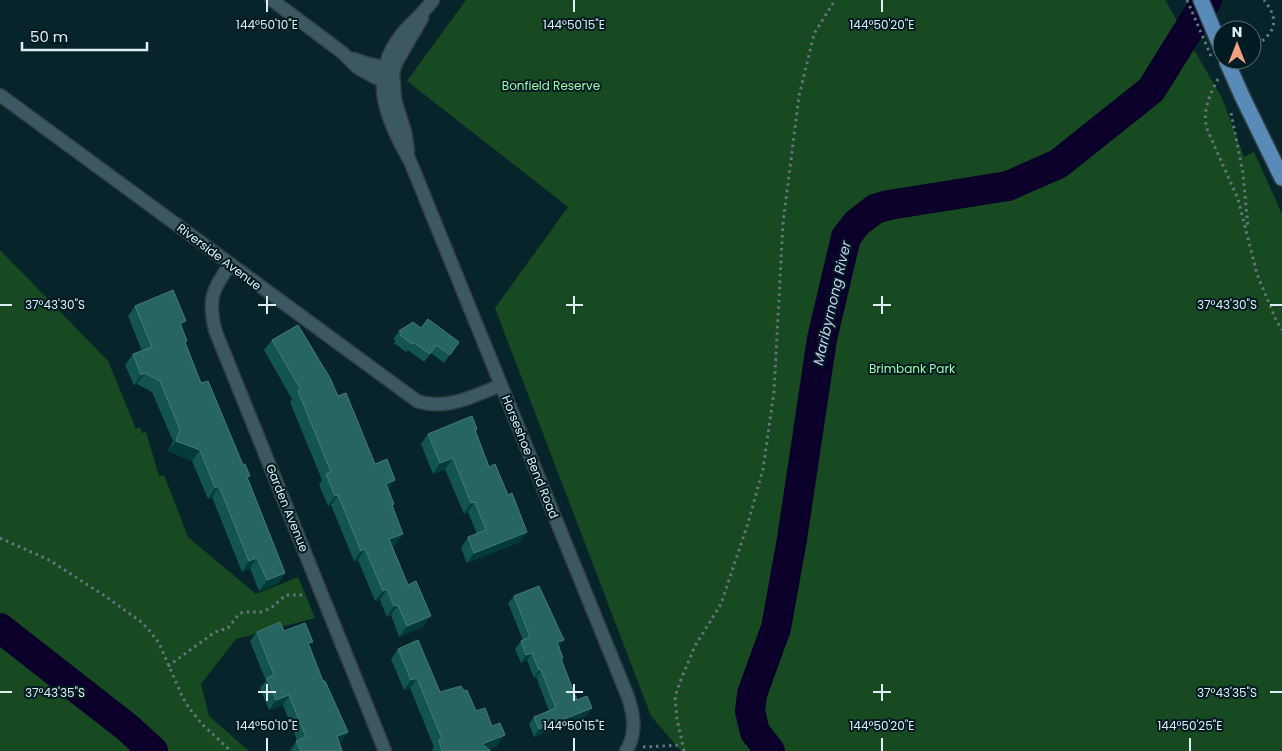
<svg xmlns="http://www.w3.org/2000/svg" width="1282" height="751" viewBox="0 0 1282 751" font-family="Poppins,sans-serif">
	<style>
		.green { fill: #174a21 }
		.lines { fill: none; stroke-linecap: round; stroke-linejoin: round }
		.river { stroke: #0a0029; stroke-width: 30 }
		.street-casing { stroke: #313e43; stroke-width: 15 }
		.primary-casing { stroke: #313e43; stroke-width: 18 }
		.path { stroke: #60787d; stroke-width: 3; stroke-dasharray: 2.5 4; stroke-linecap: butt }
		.street { stroke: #3c5961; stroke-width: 12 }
		.primary { stroke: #598bb9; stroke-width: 15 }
		.primary-bridge-casing { stroke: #313e43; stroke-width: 18; stroke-linecap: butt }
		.path-bridge { stroke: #60787d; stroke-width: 3; stroke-dasharray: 2.5 4; stroke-linecap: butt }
		.primary-bridge { stroke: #598bb9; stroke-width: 15 }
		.wall { fill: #11554e }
		.shaded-wall { fill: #043b39 }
		.building { fill: #276660; stroke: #447b77 }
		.ticks { fill: none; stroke: #deeef2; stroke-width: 2 }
		.labels { text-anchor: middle; stroke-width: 4; stroke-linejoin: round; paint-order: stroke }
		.park-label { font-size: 12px; fill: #9df7a8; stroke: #001b21 }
		.street-label { font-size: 12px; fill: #deeef2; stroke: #001b21 }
		.water-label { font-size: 14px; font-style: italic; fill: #cbcaf2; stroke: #001b21 }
		.ticks-label { font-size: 12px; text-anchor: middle; fill: #deeef2; stroke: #001b21; stroke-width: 4; stroke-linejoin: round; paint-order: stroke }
	</style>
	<rect width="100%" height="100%" fill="#07242b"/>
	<path class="green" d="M466,0H1165L1222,98L1244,157L1254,152L1282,214V751H681L651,716L495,308L568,207L407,81Z
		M0,250L108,361L136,429L140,427L142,433L146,432L159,476L164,475L188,537L256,594L298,577L315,618L236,639L201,684L209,716L249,751H0Z"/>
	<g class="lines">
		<path class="river" d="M0,628L128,728L153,751
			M770,751L755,732L750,711L752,694L776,628L792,539L822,339L846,237L857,223L875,209L889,205L1008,186L1058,164L1151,90L1207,0"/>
		<g class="street-casing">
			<path id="street" d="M272,0L343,53L358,68L376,78L390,77
				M433,0C425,11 416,19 407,28C366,73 384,115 410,161L628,697C634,715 637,734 626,751
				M354,59L365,63L384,67L390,74
				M0,95L417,401C446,411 474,396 501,385
				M408,151L405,132L395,100L393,73L396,63L422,18
				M230,265C212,289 208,300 215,330L385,751"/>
		</g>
		<g class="primary-casing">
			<path id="primary" d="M1201,0L1222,50
				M1242,96L1282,178"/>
		</g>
		<path class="path" d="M1252,49C1273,34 1282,23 1264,0
			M1218,79C1210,94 1202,111 1207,129L1238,199L1257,274L1276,320L1282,330
			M1231,113L1243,173L1248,228
			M0,538L49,560L105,596L140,621L148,629L159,643L182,696L189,708L203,725L231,751
			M168,666L215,632L228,628L239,614L244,612H261L271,608L286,595H306
			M643,747L682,745
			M684,751L677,719L675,697L680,682L695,646L721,604L748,523L763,469L774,392L783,223L799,96L814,34L835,0"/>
		<use href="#street" class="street"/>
		<use href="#primary" class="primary"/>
		<g class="primary-bridge-casing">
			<path id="primary-bridge" d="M1226,60L1242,96"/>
		</g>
		<path class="path-bridge" d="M1187,0L1211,56"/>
		<use href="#primary-bridge" class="primary-bridge"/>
	</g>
	<path class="wall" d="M135,306L181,327L185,343L201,383L248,480L285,573L278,583L259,591L250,568L242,572L212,497L208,499L192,461L168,451L173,441L152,392L137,384L134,385L125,365L133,354L142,351L128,316Z
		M421,328L459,342L444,363L431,353L424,362L408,350L406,352L394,343L396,341L393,339L399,331Z
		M272,340L338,396L375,464L389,490L392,506L396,544L392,546L423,627L399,637L391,615L387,617L380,600L375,601L358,560L354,561L331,505L328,506L319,485L322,480L290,402L292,399L264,350Z
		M477,429L476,432L489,467L508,495L527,532L520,542L467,563L461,548L468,537L477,534L468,512L464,514L445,469L433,474L421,444L428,434Z
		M514,596L559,647L563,658L562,661L577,700L586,716L534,737L529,724L534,717L549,711L536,677L534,678L527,660L521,663L515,649L521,641L523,640L508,603Z
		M284,631L310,646L323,681L348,732L341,742L339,743L342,751H290L297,740L283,705L269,710L260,688L266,681L250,641L257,632Z
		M398,649L440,692L464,691L497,746L488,749L491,751H431L434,747L410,688L404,690L391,659Z"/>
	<path class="shaded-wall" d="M186,321L178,332L180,323Z
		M145,373L137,384L134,385L141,375Z
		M176,441L200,450L192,461L168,451Z
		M453,458L445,469L433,474L440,463Z
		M395,480L388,491L386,484Z
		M219,486L212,497L208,499L215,488Z
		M338,495L331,505L328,506L335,496Z
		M475,502L468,512L464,514L471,503Z
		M527,532L520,542L467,563L474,553Z
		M403,534L396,544L382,550L389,539Z
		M365,549L358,560L354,561L361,551Z
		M257,558L250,568L242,572L249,561Z
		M285,573L278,583L259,591L267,580Z
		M387,589L380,600L375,601L383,591Z
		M398,605L391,615L387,617L394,606Z
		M431,616L423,627L399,637L407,626Z
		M564,640L559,647L557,642Z
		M532,653L527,660L521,663L526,655Z
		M539,670H541L536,677L534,678Z
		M417,678L410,688L404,690L411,680Z
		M289,695L283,705L269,710L276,700Z
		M592,708L586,716L534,737L539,729Z
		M348,732L341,742L330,746L337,736Z
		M505,735L497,746L483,751L482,744Z"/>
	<path class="building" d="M173,290L186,321L180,323L187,341L185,342L201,383L208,381L243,465L245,464L250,476L247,477L285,573L267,580L257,558L249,561L219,486L215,488L200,450L176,441L180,430L160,381L145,373L141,375L133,354L152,347L135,306Z
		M428,319L459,342L450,355L436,345L430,354L413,342L412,344L400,335L402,333L399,331L413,322L421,328Z
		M298,325L330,378L338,396L346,393L375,464L387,459L395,480L386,484L394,504L392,505L403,534L389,539L408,585L416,581L431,616L407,626L398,605L394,606L387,589L383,591L365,549L361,551L338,495L335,496L326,474L331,472L298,391L301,390L272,340Z
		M472,416L477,429L475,430L489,467L495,464L508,495L512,493L527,532L474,553L468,537L486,530L475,502L471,503L453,458L440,463L428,434Z
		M539,586L564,640L557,642L563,658L561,659L577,700L587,696L592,708L539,729L534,717L556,708L541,670H539L532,653L526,655L521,641L530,637L514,596Z
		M280,622L284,631L305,623L313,642L308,643L323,681H325L348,732L337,736L342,751H301L296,741L306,737L289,695L276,700L267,678L274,675L257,632Z
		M418,640L440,692L461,686L464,691L467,690L476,711L485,708L492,726L500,723L505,735L482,744L491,751H442L439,740L442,739L417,678L411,680L398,649Z"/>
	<path class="ticks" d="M267,0V12M574,0V12M882,0V12M267,296V314M574,296V314M882,296V314M0,305H12M258,305H276M566,305H583M873,305H891M1270,305H1282M267,684V701M574,684V701M882,684V701M0,692H12M258,692H276M566,692H583M873,692H891M1270,692H1282M267,738V751M574,738V751M882,738V751M1190,738V751"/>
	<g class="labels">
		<g class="park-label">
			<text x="551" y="90">Bonfield Reserve</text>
			<text x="912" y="373">Brimbank Park</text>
		</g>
		<g class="street-label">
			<text transform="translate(219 257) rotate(37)" y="4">Riverside Avenue</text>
			<text transform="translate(530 457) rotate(68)" y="4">Horseshoe Bend Road</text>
			<text transform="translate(287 508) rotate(68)" y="4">Garden Avenue</text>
		</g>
		<g class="water-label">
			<text transform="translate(832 303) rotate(-77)" y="5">Maribyrnong River</text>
		</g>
	</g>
	<g class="ticks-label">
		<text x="267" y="29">144°50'10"E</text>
		<text x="574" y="29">144°50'15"E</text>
		<text x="882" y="29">144°50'20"E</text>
		<text x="55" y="309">37°43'30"S</text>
		<text x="1227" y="309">37°43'30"S</text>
		<text x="55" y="697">37°43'35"S</text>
		<text x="1227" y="697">37°43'35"S</text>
		<text x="267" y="730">144°50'10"E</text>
		<text x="574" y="730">144°50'15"E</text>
		<text x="882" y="730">144°50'20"E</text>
		<text x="1190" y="730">144°50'25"E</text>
	</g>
	<g transform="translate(1237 45)"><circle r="24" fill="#001b21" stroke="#596f75"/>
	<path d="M0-4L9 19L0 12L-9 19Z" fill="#f2a07f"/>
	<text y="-8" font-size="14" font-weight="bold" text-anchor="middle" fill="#deeef2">N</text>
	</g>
	<path d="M22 42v8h125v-8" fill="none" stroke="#deeef2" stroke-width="2.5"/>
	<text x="30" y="42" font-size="15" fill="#deeef2" stroke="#001b21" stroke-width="4" paint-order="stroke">50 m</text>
</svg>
